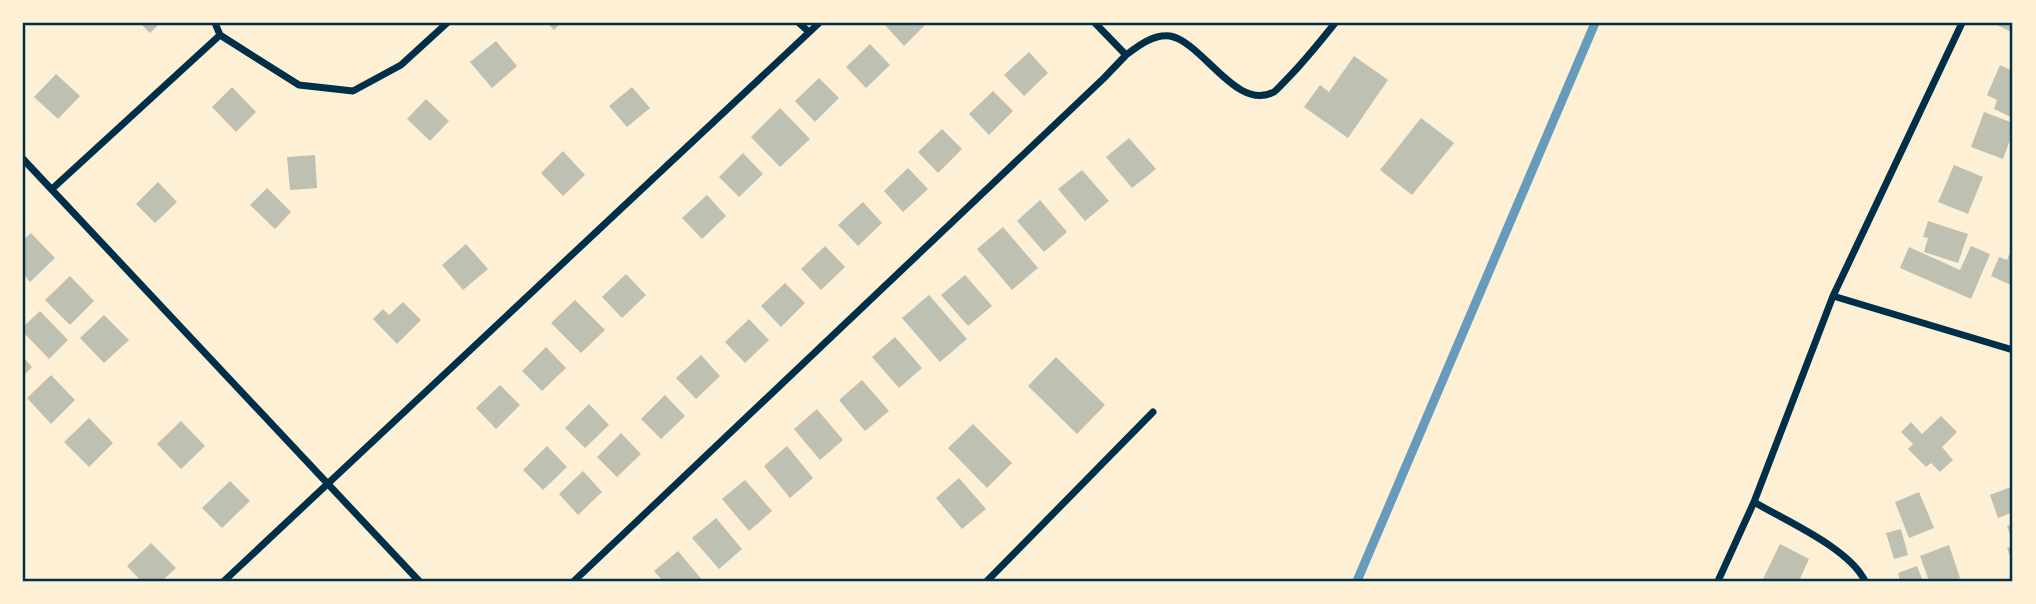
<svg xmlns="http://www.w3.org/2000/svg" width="2036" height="604" viewBox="0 0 2036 604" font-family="'Space Grotesk',sans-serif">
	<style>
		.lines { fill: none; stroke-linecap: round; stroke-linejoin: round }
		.stream { stroke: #669bbc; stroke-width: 9 }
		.building { fill: #bec0b2 }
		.minor { stroke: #003049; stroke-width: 7 }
		.neatline { fill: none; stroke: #003049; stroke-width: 2.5 }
	</style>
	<rect width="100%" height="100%" fill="#fdf0d5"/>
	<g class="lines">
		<path class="stream" d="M1357,581L1595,23"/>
	</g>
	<path class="building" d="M140,23H160L150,33Z
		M547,23H561L554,30Z
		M887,23H927L904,46L885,25Z
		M1993,23H2013V33Z
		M496,41L517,66L492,88L470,62Z
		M870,44L890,65L866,88L846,67Z
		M1029,52L1048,73L1024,96L1004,75Z
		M1354,56L1388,80L1348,138L1304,107L1320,85L1329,92Z
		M2000,65L2013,71V118L1994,109L1997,100L1987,95Z
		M56,74L80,96L58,119L34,97Z
		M819,78L839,98L815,122L795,101Z
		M232,87L256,112L236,132L212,107Z
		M632,87L650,108L627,127L609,106Z
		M993,91L1013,111L989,135L969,114Z
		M426,99L449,121L430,141L407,119Z
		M780,108L810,139L780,167L751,137Z
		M1984,112L2013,123V132L2003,159L1971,147Z
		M1421,118L1454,143L1412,195L1380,170Z
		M942,129L962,149L938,173L918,152Z
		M1129,138L1156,169L1132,188L1106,157Z
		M563,151L585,175L563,196L541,173Z
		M743,153L763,174L739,197L719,177Z
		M315,155L317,188L290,190L287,157Z
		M1954,165L1983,177L1968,214L1938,202Z
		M908,168L928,189L903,212L884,191Z
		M1082,170L1109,201L1085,221L1058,189Z
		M158,182L177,202L155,223L136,204Z
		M267,188L291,212L275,229L250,205Z
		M707,195L726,216L702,239L682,218Z
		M1040,200L1067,232L1044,252L1017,221Z
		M863,202L882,223L858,246L838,225Z
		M1928,221L1968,234L1958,263L1924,252L1928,238L1923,237Z
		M1003,227L1038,268L1012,290L977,249Z
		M31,233L55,258L30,282L23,274V240Z
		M466,244L488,269L463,290L442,265Z
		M825,246L845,267L821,290L801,269Z
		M1971,246L1990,254L1971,299L1900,268L1909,247L1960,270Z
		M2011,250L2013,251V286L1991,276L1999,257L2007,260Z
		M626,274L646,295L622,318L602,297Z
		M965,275L992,306L968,326L941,295Z
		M70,276L94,301L70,325L45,300Z
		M785,283L805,303L781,327L761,306Z
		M929,295L967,339L940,362L902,318Z
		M575,300L605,330L581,353L551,323Z
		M403,302L421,320L397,344L373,319L383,309L389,315Z
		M40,311L68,340L49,359L23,332V327Z
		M104,315L129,340L104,363L80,338Z
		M749,319L769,340L745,363L725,342Z
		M895,337L922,368L899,388L872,357Z
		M546,347L566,368L542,391L522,371Z
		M701,355L720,376L696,399L676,378Z
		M23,357L32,367L23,376Z
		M1056,357L1105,405L1077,434L1028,386Z
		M51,375L75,400L51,424L27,398Z
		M862,380L889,411L865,431L839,400Z
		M500,385L520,405L496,429L476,408Z
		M665,395L685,416L661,439L641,419Z
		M589,404L609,425L585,448L565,428Z
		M817,409L843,440L820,460L794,429Z
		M1941,416L1957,432L1942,447L1953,460L1940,472L1931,463L1926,467L1908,449L1913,444L1901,432L1911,422L1922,434Z
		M89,418L113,443L89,467L64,442Z
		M181,421L205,446L181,469L157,444Z
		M973,424L1012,463L987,488L948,448Z
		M621,433L641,454L617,477L597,457Z
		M547,446L567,467L543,490L523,470Z
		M787,446L813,478L790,498L764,466Z
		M583,471L602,492L578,515L559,494Z
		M959,478L986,509L962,529L936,498Z
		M745,480L772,511L749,531L722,499Z
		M230,481L250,501L222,528L202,508Z
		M2011,487L2013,512L1998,518L1990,495Z
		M1919,492L1934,528L1909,538L1895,502Z
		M716,518L742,549L719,569L692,538Z
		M2013,524V543L2007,526Z
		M1901,529L1908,555L1894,559L1886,533Z
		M151,543L176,568L162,581H141L127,566Z
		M1780,544L1809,559L1799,581H1762Z
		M1949,545L1960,578L1950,581H1929L1920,556Z
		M2013,546V565L2007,548Z
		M678,551L703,581H663L654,571Z
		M1917,566L1923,581H1900L1898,573Z"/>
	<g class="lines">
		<path class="minor" d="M215,23L220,35
			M799,23L809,32
			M1126,55C1138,46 1153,34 1170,36C1203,42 1236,112 1274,92C1278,89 1282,84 1286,80C1304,62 1319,43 1335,23
			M23,159L419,581
			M52,189L220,35L299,85L353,91L401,65L447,23
			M1833,296L2013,350
			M1754,502C1786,521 1849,548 1865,581
			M224,581L819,23
			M574,581L1104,78L1126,55L1095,23
			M987,581L1153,412
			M1718,581L1754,502L1833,296L1962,23"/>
	</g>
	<rect width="2036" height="604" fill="none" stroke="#fdf0d5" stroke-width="49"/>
	<rect x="24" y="24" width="1987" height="556" class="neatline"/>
</svg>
